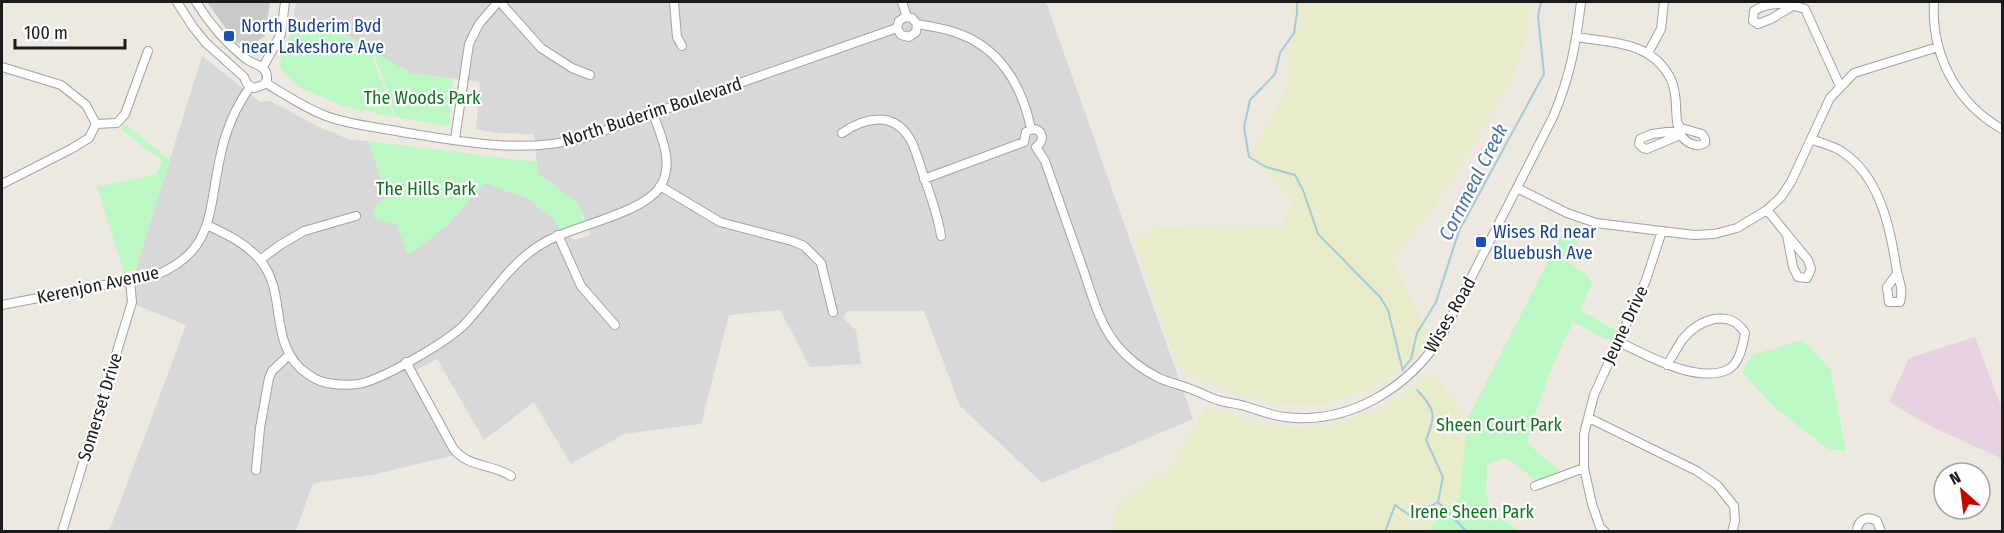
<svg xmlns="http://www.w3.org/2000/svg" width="2004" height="533" viewBox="0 0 2004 533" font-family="'Fira Sans Condensed',sans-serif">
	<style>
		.residential { fill: #d9d8d8 }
		.industrial { fill: #e6d2e1 }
		.religious { fill: #c9c9c9 }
		.farmland { fill: #e8eccb }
		.park { fill: #bcf8c3 }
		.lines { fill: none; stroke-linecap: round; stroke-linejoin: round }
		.stream { stroke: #a0ccdb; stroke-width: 2 }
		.minor-casing { stroke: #a2a2a2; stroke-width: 10 }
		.minor { stroke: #fff; stroke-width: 8 }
		.transit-dot { fill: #1a4fb4; stroke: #fff; stroke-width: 2 }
		.labels { text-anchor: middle; stroke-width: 4.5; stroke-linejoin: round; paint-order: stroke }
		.transit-label { font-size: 18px; fill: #164399; stroke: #fff; text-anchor: start }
		.park-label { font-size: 18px; fill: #0c7618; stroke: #fff }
		.street-label { font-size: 18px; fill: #1b1b1b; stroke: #fff }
		.water-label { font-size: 20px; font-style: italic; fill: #4976a9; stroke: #fff }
	</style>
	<rect width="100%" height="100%" fill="#ede9e0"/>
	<path class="residential" d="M296,2H1046L1193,419L1042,483L960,406L924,311H847L843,318L856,330L861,364L810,367L780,310L729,315L701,424L624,434L571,464L534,402L484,440L437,359L409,374L455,455L372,475L313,483L296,531L109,532L186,325L126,301L202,56L260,102L270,101L317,126L350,140L368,141L387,196L373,210L449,224L484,182L526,198L554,218L560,231L575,240L591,235L578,203L538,174L534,134L496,133L476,129L480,82L410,73L332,27L292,29Z"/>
	<path class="industrial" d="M1975,337L2002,409V462L1998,457L1932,427L1889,402L1909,358Z"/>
	<path class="religious" d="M207,2H270L265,36L256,42L247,45L236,43Z"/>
	<path class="farmland" d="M1288,2H1530L1526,41L1512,82L1435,206L1392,259L1428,333L1416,358L1367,391L1324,404L1283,405L1226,391L1177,367L1133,237L1159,228L1227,226L1283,227L1292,201L1249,155L1285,95L1288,58L1296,23Z
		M1431,372L1468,418L1459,498L1427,531L1108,532L1119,503L1173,463L1207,406L1249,421L1294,428L1329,425L1382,408Z"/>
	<path class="park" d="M332,27L371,52L394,117L343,106L301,88L282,71L279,63L292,29Z
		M373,51L410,73L453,78L449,127L396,117Z
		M125,124L170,160L135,270L124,273L97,187L156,174L162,161L121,129Z
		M368,141L537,162L538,174L578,203L584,222L560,231L553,218L526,198L484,183L449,224L408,256L396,224L375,219L373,210L387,195Z
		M1567,224L1583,230L1569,263L1587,275L1592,283L1580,310L1617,331L1613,343L1573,322C1553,361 1538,402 1527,443L1561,472L1538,482L1506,457L1487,464L1486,491L1490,511L1520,531L1427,532L1459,498L1468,418Z
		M1803,340L1830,369L1846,451L1828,449L1772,405L1742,372L1752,355Z"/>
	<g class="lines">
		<path class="stream" d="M1297,2V13L1294,33L1280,53L1275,74L1250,100L1244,127L1249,157L1266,167L1295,175L1303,190L1318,234L1380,297L1388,310L1403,371
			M1404,368L1411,359L1417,333L1436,302L1459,231L1544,74L1538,16L1541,2
			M1438,502L1467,532
			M1385,532L1395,505L1412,517L1438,502L1443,477L1426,440C1436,415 1436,410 1417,390"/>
		<g class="minor-casing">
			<path id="minor" d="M177,2L193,27L206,43L244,77L247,84L254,88L263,85L267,80C268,65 256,66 246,59C226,43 209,23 196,2
				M500,2L541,48L572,68L590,75
				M674,2L677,37L682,46
				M902,2L907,17
				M1934,2C1931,54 1956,103 2002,129
				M1794,5L1771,19L1758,24L1753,21L1754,11C1769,1 1788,3 1805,9L1840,86
				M917,24C929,26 942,28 954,32C999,46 1022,85 1031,129
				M897,28L901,35L909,37L916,32L917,24
				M897,28L899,21L905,17L912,18L917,24
				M1577,37C1610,43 1648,41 1668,74C1672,80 1674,87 1675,95C1678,111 1672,137 1692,144C1697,146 1700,146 1705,143V139L1702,134L1681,128L1678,124
				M1648,53L1661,29L1664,2
				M2,67L61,85L86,105L96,124
				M263,67L281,34L285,2
				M266,83C285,95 305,108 326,116C350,125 377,127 402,132C463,142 523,154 583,138L897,28
				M842,133C864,118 893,110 910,139C916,149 919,163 923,174C930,194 938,215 941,236
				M1680,135L1647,149L1643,148L1639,144L1640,139L1652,134L1682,130
				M455,139L469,44L479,24L498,2
				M1811,139C1821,143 1833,146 1841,151C1879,175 1890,226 1896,266C1898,282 1904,285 1900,302H1889L1887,287L1897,274
				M1024,142L1026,132C1038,123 1049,138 1036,147
				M1036,147L1045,161C1058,197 1070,233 1083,269C1092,295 1099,323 1116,344C1127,358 1143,370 1159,378C1170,383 1182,385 1193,390C1202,393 1210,398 1218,400C1226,403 1234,403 1241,405C1256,409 1269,415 1285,417C1349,425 1409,388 1442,335L1553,117C1570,77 1576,45 1581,2
				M924,179L1024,142
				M2,184L71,149L89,138L96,124L117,123L125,114L148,51
				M660,186L720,222L792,241L804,246L821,263L833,312
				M1517,188L1567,213L1596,223L1694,235L1714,234L1737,228L1767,210L1781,197L1791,182L1830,98L1854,73L1938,47
				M1767,210L1808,260L1811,269L1807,278L1798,277L1793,267L1787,235
				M207,225C226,234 246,243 260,260C287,292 269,337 300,368C308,375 316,381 327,383C339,385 352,386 363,383C388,376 447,342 465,324C492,295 511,260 547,241C577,225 643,213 660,187C675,163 661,137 653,113
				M558,235L581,286L615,325
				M260,260L280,245L304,231L356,216
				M2,305L156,275C215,251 208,211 220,158C225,132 235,108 250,87
				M1617,341C1645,354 1695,384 1727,370C1740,364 1743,344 1745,333C1729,307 1698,320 1682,340C1677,348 1672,357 1667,365
				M406,362L453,448C468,468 490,463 511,476
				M1589,418L1697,471L1717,485L1734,506L1735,521L1732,532
				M256,470L260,428L269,378L272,371L289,355
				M1535,486L1584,468
				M62,532L132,302L130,281
				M1605,532L1600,527L1592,504L1584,468V434L1594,395L1646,280L1662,231
				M1857,532C1857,520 1867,515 1877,521L1881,532"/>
		</g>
		<use href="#minor" class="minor"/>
	</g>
	<g class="transit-dot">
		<rect x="223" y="30" width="12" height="12" rx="3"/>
		<rect x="1475" y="236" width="12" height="12" rx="3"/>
	</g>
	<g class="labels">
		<g class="transit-label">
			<text x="241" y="32">North Buderim Bvd<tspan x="241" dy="21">near Lakeshore Ave</tspan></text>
			<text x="1493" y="238">Wises Rd near<tspan x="1493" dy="21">Bluebush Ave</tspan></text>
		</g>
		<g class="park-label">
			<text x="422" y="104">The Woods Park</text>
			<text x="426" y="195">The Hills Park</text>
			<text x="1499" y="431">Sheen Court Park</text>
			<text x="1472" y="518">Irene Sheen Park</text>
		</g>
		<g class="street-label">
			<text transform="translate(652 112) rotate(-18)" y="6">North Buderim Boulevard</text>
			<text transform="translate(98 285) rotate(-12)" y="6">Kerenjon Avenue</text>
			<text transform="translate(1450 315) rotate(-60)" y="6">Wises Road</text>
			<text transform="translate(1625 325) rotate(-65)" y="6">Jeune Drive</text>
			<text transform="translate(100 407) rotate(-73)" y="6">Somerset Drive</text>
		</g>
		<g class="water-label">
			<text transform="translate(1473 182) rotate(-63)" y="7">Cornmeal Creek</text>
		</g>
	</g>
	<rect width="2004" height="533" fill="none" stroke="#1b1b1b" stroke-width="6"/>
	<g transform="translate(1962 491) rotate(332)"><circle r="28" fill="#ffffff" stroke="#a4a4a4" stroke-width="1.5"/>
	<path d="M0-4.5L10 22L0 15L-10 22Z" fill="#c40802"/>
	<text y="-9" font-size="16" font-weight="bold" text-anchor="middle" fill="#1b1b1b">N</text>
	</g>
	<path d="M15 39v9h110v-9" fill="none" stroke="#1b1b1b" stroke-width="3"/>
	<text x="24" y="39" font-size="18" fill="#1b1b1b" stroke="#ffffff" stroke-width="4.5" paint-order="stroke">100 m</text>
</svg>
